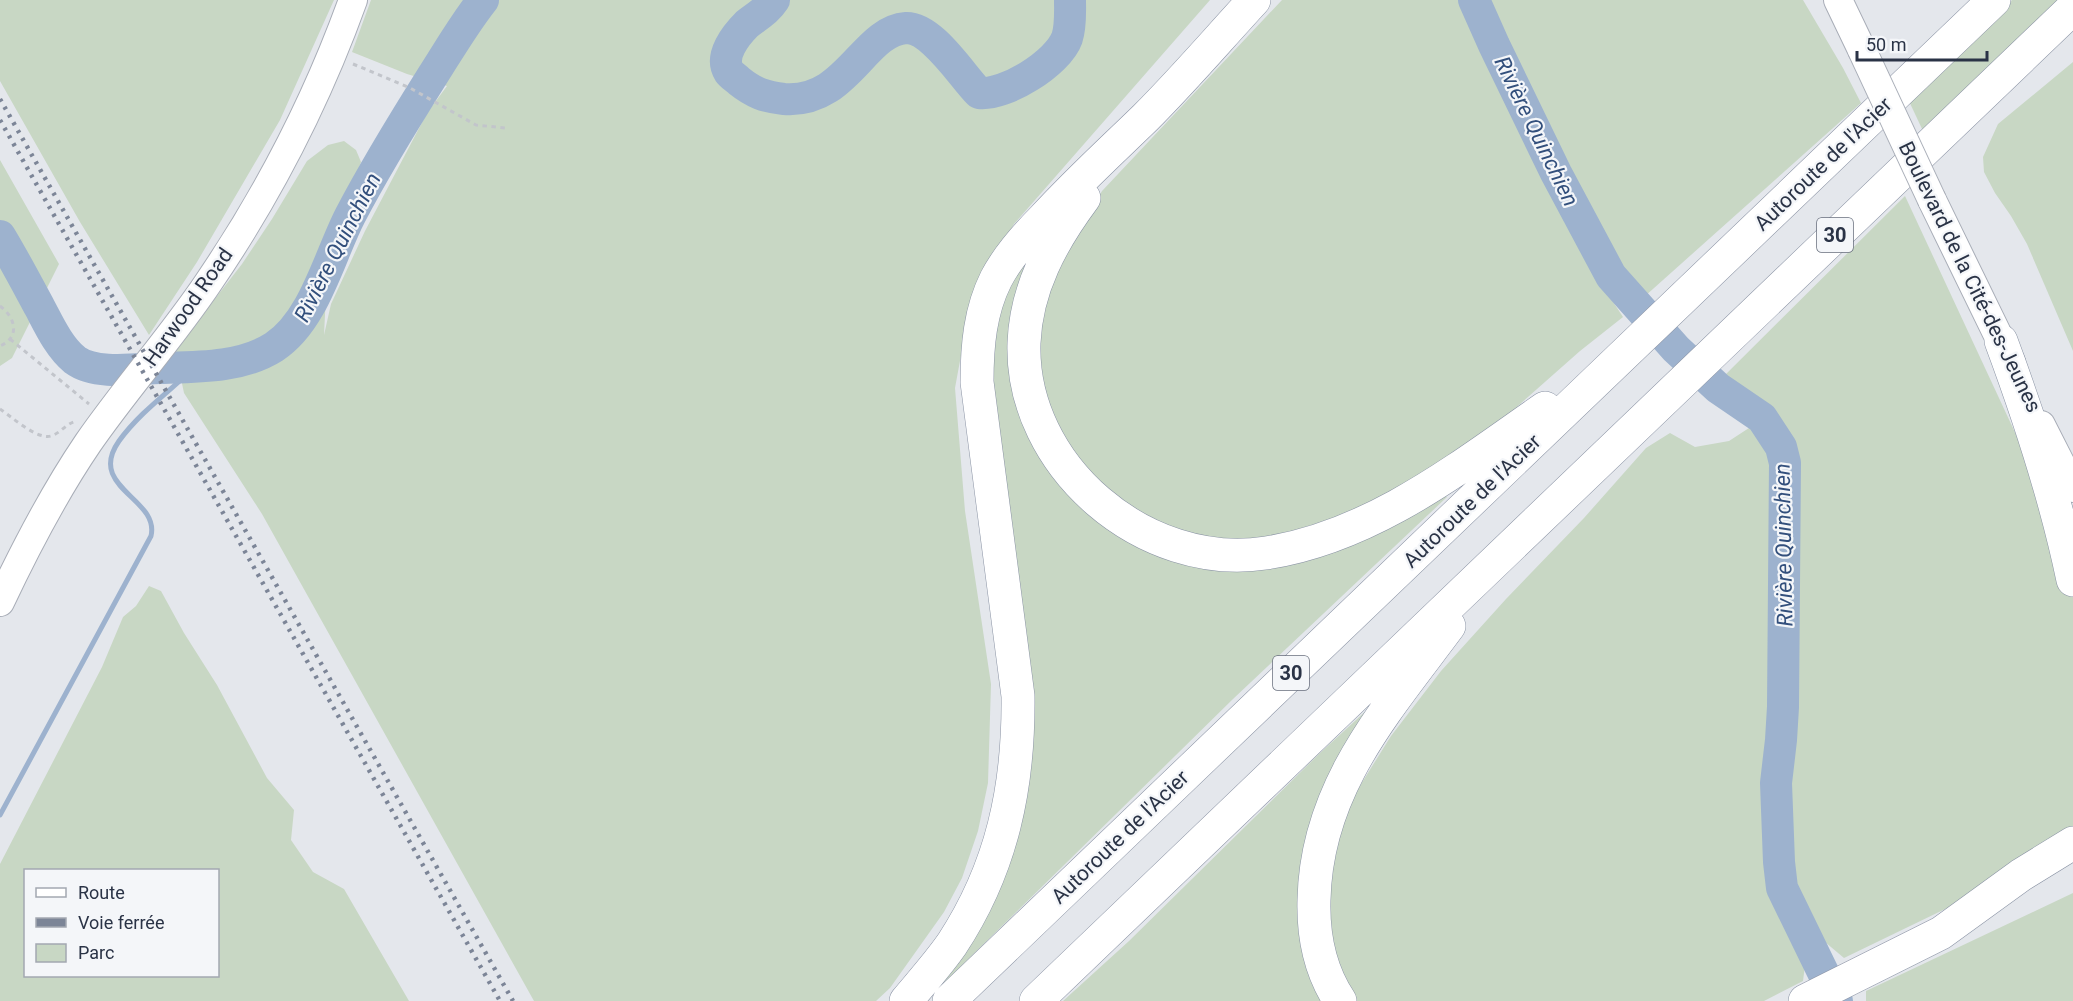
<svg xmlns="http://www.w3.org/2000/svg" width="2073" height="1001" viewBox="0 0 2073 1001" font-family="Roboto,sans-serif">
	<style>
		.green { fill: #c8d7c4; fill-rule: evenodd }
		.lines { fill: none; stroke-linecap: round; stroke-linejoin: round }
		.stream { stroke: #9db2ce; stroke-width: 5 }
		.river { stroke: #9db2ce; stroke-width: 32 }
		.secondary-casing { stroke: #a8adb7; stroke-width: 30 }
		.highway-casing { stroke: #8a93a4; stroke-width: 34 }
		.path { stroke: #c2c5cb; stroke-width: 3; stroke-dasharray: 4.5 4.5; stroke-linecap: butt }
		.secondary { stroke: #fff; stroke-width: 28 }
		.highway { stroke: #fff; stroke-width: 33 }
		.rail { stroke: #7c8597; stroke-width: 4.5; stroke-dasharray: 3 6; stroke-linecap: butt }
		.secondary-bridge-casing { stroke: #a8adb7; stroke-width: 30; stroke-linecap: butt }
		.secondary-bridge { stroke: #fff; stroke-width: 28 }
		.labels { text-anchor: middle; stroke-width: 4.5; stroke-linejoin: round; paint-order: stroke }
		.shield { fill: #f4f6f9; stroke: #676e7c; stroke-width: 1.5 }
		.shield-label { font-size: 20px; font-weight: bold; fill: #2a3346 }
		.street-label { font-size: 21px; fill: #2a3346; stroke: #f4f6f9 }
		.water-label { font-size: 22px; font-style: italic; fill: #324f7c; stroke: #f4f6f9 }
	</style>
	<rect width="100%" height="100%" fill="#e4e7ec"/>
	<path class="green" d="M0,0H334L280,120L197,262L149,335L80,222L0,81Z
		M371,0H1210L1014,224L994,260L966,328L955,388L965,511L991,684L988,783L978,831L962,878L944,912L890,988L876,1001H534L262,514L184,393L175,350L242,264L272,219L307,161L328,145L344,141L356,150L361,162L328,254L324,335L331,304L365,231L427,113L447,86L407,74L352,52Z
		M1282,0H1803L1843,68L1861,103L1644,297C1622,283 1604,246 1593,223L1564,221L1592,270L1623,317L1580,351L1510,413L1431,471L1356,511L1286,533L1249,540L1218,542L1154,525L1092,481L1042,399L1038,331L1049,289L1074,237L1102,191Z
		M2012,0H2061L1923,131L1908,99Z
		M2073,62V351L2027,244L2011,216L1995,193L1984,172L1983,157L1998,124Z
		M0,160L59,264L12,358L0,366Z
		M1905,196L2073,557V847L1844,958L1825,942L1799,908L1780,917L1807,950L1803,981L1764,1001H1353L1327,934L1326,894L1341,816L1391,736L1441,671L1506,599L1584,518L1646,448L1670,433L1695,447L1729,441L1769,415L1742,393L1719,381Z
		M1033,245L1021,410L1179,561L1445,495L1447,497L1233,699L940,987L936,983L1019,822L988,382L1000,297Z
		M149,586L161,591L184,633L217,685L267,778L294,810L291,840L313,872L344,889L409,1001H0V864L102,667L123,617L136,606ZM218,870V976H26V870Z
		M1368,709L1326,793V1001H1063L1129,941L1320,753Z
		M2073,893V1001H1866V991Z"/>
	<g class="lines">
		<path class="stream" d="M0,815L151,536C160,498 86,488 119,441C140,412 170,391 195,367"/>
		<path class="river" d="M774,0C767,11 757,16 747,24C736,35 719,56 729,72C731,75 736,78 739,81C754,93 765,97 784,99C847,104 863,31 906,28C932,27 962,76 979,93C1005,96 1058,63 1067,38C1071,26 1070,12 1070,0
			M1474,0L1494,45L1556,173L1611,276L1676,349L1718,388L1762,418L1781,447L1785,463L1783,707L1781,740L1776,783L1779,862L1782,888L1837,1001
			M0,236C14,259 27,284 40,308C49,325 59,347 75,360C95,375 135,369 159,368C197,367 241,368 274,347C314,321 329,257 350,216C375,168 404,121 433,75C449,50 464,24 483,0"/>
		<g class="secondary-casing">
			<path id="secondary" d="M1838,0L1862,50
				M1932,200L2011,362
				M2041,425L2073,488
				M0,602C26,547 54,493 88,443C126,388 171,338 208,283C268,195 317,100 353,0"/>
		</g>
		<g class="highway-casing">
			<path id="highway" d="M1084,198C1052,241 1026,288 1024,343C1020,466 1145,572 1266,553C1372,537 1460,467 1545,408
				M2001,341C2030,419 2056,498 2073,580
				M906,1001C921,983 938,964 952,944C1002,868 1019,787 1018,696L977,382C977,346 980,311 996,279C1008,256 1026,236 1044,218C1076,183 1111,151 1145,118C1183,80 1218,39 1254,0
				M949,1001L1994,0
				M1036,1001L2073,8
				M1340,1001C1320,971 1313,935 1314,900C1316,788 1386,711 1449,626
				M1805,1001L1941,933L2021,875L2073,843"/>
		</g>
		<path class="path" d="M353,64L410,88L476,125L505,128
			M0,306C15,317 21,337 0,346
			M10,339L89,404
			M0,409C12,417 37,440 51,436C61,433 66,423 77,421"/>
		<use href="#secondary" class="secondary"/>
		<use href="#highway" class="highway"/>
		<path class="rail" d="M0,99L513,1001
			M0,120L500,1001"/>
		<g class="secondary-bridge-casing">
			<path id="secondary-bridge" d="M1862,50L1932,200"/>
		</g>
		<use href="#secondary-bridge" class="secondary-bridge"/>
	</g>
	<g class="labels">
		<g class="shield">
			<rect x="1817" y="218" width="36" height="34" rx="4.5"/>
			<rect x="1273" y="656" width="36" height="34" rx="4.5"/>
		</g>
		<g class="shield-label">
			<text x="1835" y="242">30</text>
			<text x="1291" y="680">30</text>
		</g>
		<g class="street-label">
			<text transform="translate(1823 164) rotate(-44)" y="7">Autoroute de l'Acier</text>
			<text transform="translate(1970 277) rotate(64)" y="7">Boulevard de la Cité-des-Jeunes</text>
			<text transform="translate(188 307) rotate(-55)" y="7">Harwood Road</text>
			<text transform="translate(1472 501) rotate(-44)" y="7">Autoroute de l'Acier</text>
			<text transform="translate(1120 837) rotate(-44)" y="7">Autoroute de l'Acier</text>
		</g>
		<g class="water-label">
			<text transform="translate(1537 131) rotate(64)" y="8">Rivière Quinchien</text>
			<text transform="translate(337 247) rotate(-63)" y="8">Rivière Quinchien</text>
			<text transform="translate(1783 545) rotate(-91)" y="8">Rivière Quinchien</text>
		</g>
	</g>
	<rect x="24" y="869" width="195" height="108" fill="#f4f6f9" stroke="#a3a8b1" stroke-width="1.5"/>
	<rect x="36" y="888" width="30" height="9" fill="#ffffff" stroke="#a3a8b1" stroke-width="1.5"/>
	<text x="78" y="899" font-size="18" fill="#2a3346">Route</text>
	<rect x="36" y="918" width="30" height="9" fill="#7c8597" stroke="#a3a8b1" stroke-width="1.5"/>
	<text x="78" y="929" font-size="18" fill="#2a3346">Voie ferrée</text>
	<rect x="36" y="944" width="30" height="18" fill="#c8d7c4" stroke="#a3a8b1" stroke-width="1.5"/>
	<text x="78" y="959" font-size="18" fill="#2a3346">Parc</text>
	<path d="M1857 51v9h130v-9" fill="none" stroke="#2a3346" stroke-width="3"/>
	<text x="1866" y="51" font-size="18" fill="#2a3346" stroke="#f4f6f9" stroke-width="4.5" paint-order="stroke">50 m</text>
</svg>
